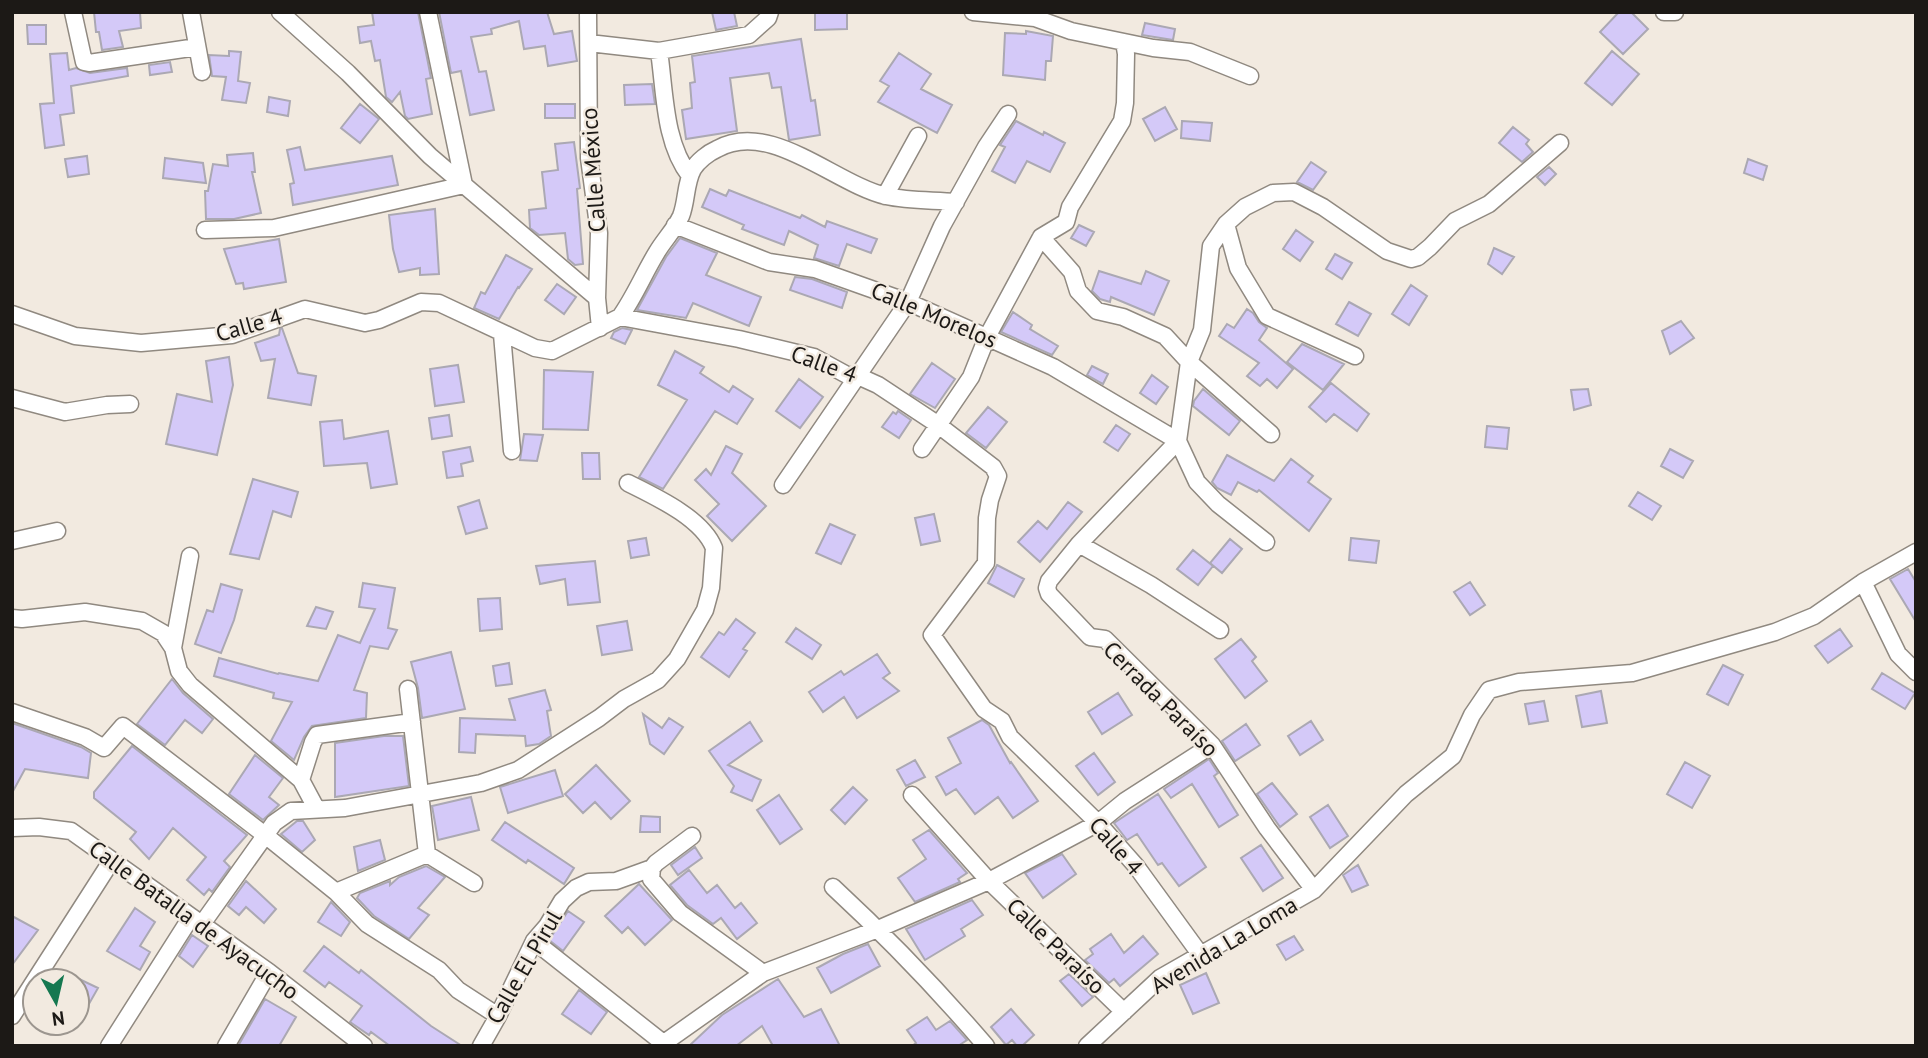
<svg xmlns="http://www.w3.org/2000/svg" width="1928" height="1058" viewBox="0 0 1928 1058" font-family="'PT Sans',sans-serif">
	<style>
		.building { fill: #d4c9f8; stroke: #aba8b3; stroke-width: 2 }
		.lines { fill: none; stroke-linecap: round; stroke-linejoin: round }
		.minor-casing { stroke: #908980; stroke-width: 19 }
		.minor { stroke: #fff; stroke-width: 16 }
		.labels { text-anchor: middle; stroke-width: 5; stroke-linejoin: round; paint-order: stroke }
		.street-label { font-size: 23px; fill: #1c1916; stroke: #f2eae0 }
	</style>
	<rect width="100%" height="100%" fill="#f2eae0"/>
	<path class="building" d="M94,12H140L141,28L119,31L123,47L102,50L99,32H96Z
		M372,12H418L431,78L426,79L432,114L408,119L405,116L400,92L392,102L386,97L380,60L375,61L371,41L360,43L358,27L374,25Z
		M439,12H547L554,34L572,31L577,61L548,66L545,46L524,49L519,21L491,29L492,34L471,37L479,72L486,71L494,110L470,115L461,71L451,73Z
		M712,12H734L737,26L716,30Z
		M815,12H847V29L815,30Z
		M1619,12H1631L1648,29L1623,54L1600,32Z
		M1145,23L1175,29L1173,40L1142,35Z
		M27,25H46V44H28Z
		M1026,31L1053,36L1051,61H1046L1045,80L1003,75L1005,33L1026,34Z
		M801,39L811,101L815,100L820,135L789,140L781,87L772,88L769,73L730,78L737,131L686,139L682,110L692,108L690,83L695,82L692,56Z
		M229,51L241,52L238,81L250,83L246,103L222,100L226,77L212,76L209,55L229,56Z
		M1612,51L1639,74L1612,105L1585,83Z
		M67,53L69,70L76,68L90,73L127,68L128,76L71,86L74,113L60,115L64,145L45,148L40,104L54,103L50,54Z
		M899,53L931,74L921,89L952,105L937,133L878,102L889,86L880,81Z
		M170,62L172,72L150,75L149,65Z
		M652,84L655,104L625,105L624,85Z
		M269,97L290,101L288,116L267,112Z
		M360,104L379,119L360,143L341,128Z
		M545,104H575V118H545Z
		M1165,107L1177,129L1155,141L1143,119Z
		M1016,121L1043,135L1044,132L1065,143L1050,172L1027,161L1015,183L992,171L1005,147L1000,145Z
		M1182,121L1212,123L1210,141L1181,138Z
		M1513,127L1529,140L1526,144L1533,152L1522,162L1499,143Z
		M574,142L580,188L577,189L583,264L575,265L568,259L565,233L539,235L530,228L529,210L546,208L542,172L558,170L555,144Z
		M300,147L305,170L392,156L398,185L293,205L290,184L294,183L287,150Z
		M253,153L255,172H252L261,213L234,219H206L205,191H208L213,164L228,166L227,155Z
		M87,156L89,174L68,177L65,159Z
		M165,158L203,163L206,183L163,178Z
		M1748,159L1767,166L1763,180L1744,173Z
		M1311,162L1326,172L1313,190L1297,182Z
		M1549,167L1556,174L1545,185L1537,177Z
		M710,189L726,196L729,190L800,218L802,215L825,227L827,221L877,239L871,253L847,244L839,266L814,258L818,245L789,231L784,245L742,229L744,225L702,207Z
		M435,209L439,274L420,275V268L399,272L393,249L389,215Z
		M1079,225L1094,232L1086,246L1071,238Z
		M1296,230L1313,242L1300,261L1283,249Z
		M680,238L717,253L706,275L761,297L749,326L693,303L686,318L637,310L666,257Z
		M279,239L286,282L244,289L243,283L236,284L224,249Z
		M1494,248L1514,257L1502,274L1488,264Z
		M1335,254L1352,263L1342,279L1326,269Z
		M506,255L532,269L519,288L518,287L499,319L474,308L481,292L485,294Z
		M1099,271L1141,284L1146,271L1169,281L1154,315L1111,297L1110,302L1100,299L1092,291Z
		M795,277L812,279L847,292L842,308L790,290Z
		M557,284L576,297L564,314L545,300Z
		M1411,285L1427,296L1409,325L1392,314Z
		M1349,302L1371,314L1358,336L1336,324Z
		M1247,309L1253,313L1259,322L1267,328L1259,340L1293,369L1277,388L1267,379L1260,386L1247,376L1259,363L1219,336L1227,324L1234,328Z
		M1013,312L1032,325L1030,329L1058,346L1052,355L1001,332Z
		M1681,321L1694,338L1670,354L1662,331Z
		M282,328L298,373L316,376L311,405L268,398L275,359L261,361L255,343L279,335L280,329Z
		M622,328L632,330L625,344L611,338L614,332Z
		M1302,344L1344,364L1323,390L1287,362Z
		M675,351L704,367L700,373L729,392L733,386L753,399L737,424L715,411L663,489L639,477L687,400L658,385Z
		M229,357L233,385L217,455L166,444L177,394L212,402L206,361Z
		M932,363L955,379L935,408L910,394Z
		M458,365L464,402L435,406L430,369Z
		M1092,366L1108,374L1103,384L1087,375Z
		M544,370L593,372L588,430L543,429Z
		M1152,375L1168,387L1156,404L1140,393Z
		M799,379L823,397L800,428L776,411Z
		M1331,383L1369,414L1357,431L1334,414L1326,422L1309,407Z
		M1203,389L1240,421L1229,435L1193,406L1194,401Z
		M1588,389L1591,405L1574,410L1571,390Z
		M988,407L1007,422L986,448L966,433Z
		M898,411L911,420L899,438L882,427L893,412L896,414Z
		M449,415L452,436L432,439L429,418Z
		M342,420L344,439L388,431L397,484L371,488L367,463L324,466L320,422Z
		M1116,425L1130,434L1118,451L1104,442Z
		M1487,426L1509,428L1507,449L1485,447Z
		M524,434L543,435L537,461L520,460Z
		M726,446L742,454L732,473L766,506L732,541L707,516L719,504L695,480L706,469L711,475Z
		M470,447L473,461L461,464L463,476L447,478L443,452Z
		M1670,449L1693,461L1683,478L1661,466Z
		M582,453H599L600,479H583Z
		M1227,455L1274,481L1291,459L1313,476L1308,482L1331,499L1309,531L1259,490L1257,492L1238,482L1231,495L1217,488L1212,482Z
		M253,479L298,492L291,517L273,511L259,559L230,554Z
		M1638,492L1661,506L1652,520L1629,506Z
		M479,500L487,528L466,534L458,507Z
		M1068,502L1082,512L1040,562L1018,542L1038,521L1047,529Z
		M934,514L940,541L921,545L915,518Z
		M830,524L855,535L841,564L816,553Z
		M646,538L649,555L631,558L628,541Z
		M1351,538L1379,541L1376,563L1349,560Z
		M1230,539L1242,549L1222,573L1210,563Z
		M1193,550L1213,566L1198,585L1177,569Z
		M595,561L600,602L568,605L565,579L540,584L536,566Z
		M997,565L1024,579L1014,597L988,583Z
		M1908,569L1916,582V622L1890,579Z
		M1470,582L1485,605L1470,615L1454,592Z
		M363,583L395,588L388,628L397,630L388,649L370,646L354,690L367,693L366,718L312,726L304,737L294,760L271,741L292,702L273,698L274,693L214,676L219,658L278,674L279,673L318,681L338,635L360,643L375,609L359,607Z
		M221,584L242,590L234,620L221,653L195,644L207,610L213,612Z
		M500,598L502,629L480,631L478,599Z
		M316,607L333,612L326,629L307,626Z
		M736,619L755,633L743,649L747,651L729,677L701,657L719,632L724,635Z
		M627,621L632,650L602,655L597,626Z
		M796,628L821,645L812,659L786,642Z
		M1840,629L1852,646L1828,663L1815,646Z
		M1241,639L1256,657L1252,661L1267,681L1245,698L1215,659Z
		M451,652L465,709L422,718L418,688L411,662Z
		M877,654L890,673L883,678L899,691L857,718L844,697L823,712L809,692L841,671L844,675Z
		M509,663L512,684L496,686L493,666Z
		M1723,665L1743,675L1728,705L1707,694Z
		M1882,673L1915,693L1905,709L1872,689Z
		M172,679L183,693L213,719L202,733L185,720L165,745L137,724Z
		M545,690L551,710L547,711L551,736L539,744L526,746L525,736L476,734L475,753L459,752L460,718L515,720L509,699Z
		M1601,691L1607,723L1582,727L1576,696Z
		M1118,693L1132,715L1102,734L1088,712Z
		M1544,701L1548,721L1529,724L1525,704Z
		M643,714L662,728L669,718L683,727L664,754L650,744Z
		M982,720L989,725L1010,763L1011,762L1038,801L1013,818L998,797L975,814L956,789L946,795L936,777L961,763L948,738Z
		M1311,721L1323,740L1300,755L1288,736Z
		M750,722L762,741L728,765L761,780L752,801L731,792L734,786L709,751Z
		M12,723L81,747L91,753L88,778L25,769L12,793Z
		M1246,724L1260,745L1235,761L1222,741Z
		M384,736H403L409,786L335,797V743Z
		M132,746L247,835L224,861L230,867L212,892L209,889L204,895L187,880L206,857L173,828L149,859L130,839L136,832L94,798V792Z
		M1094,753L1115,782L1098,795L1076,766Z
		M255,755L283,778L269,797L279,805L263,820L229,794Z
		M1209,759L1218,773L1214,776L1238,815L1219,827L1192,784L1171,798L1164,789Z
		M915,760L925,777L906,786L897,770Z
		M1685,762L1710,776L1692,808L1667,794Z
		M596,765L630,801L611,819L595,802L583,813L565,794Z
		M555,770L563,796L508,813L500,787Z
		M1272,783L1297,814L1280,827L1257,794Z
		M853,787L867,800L845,824L831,810Z
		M1158,794L1206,867L1179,886L1162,863L1158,865L1137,834L1127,840L1114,823Z
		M779,795L802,829L780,844L757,810Z
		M471,797L479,830L438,840L432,806Z
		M1328,805L1348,836L1330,848L1310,817Z
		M641,816L660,817V832H640Z
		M297,821H303L315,840L302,852L281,834Z
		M505,822L574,868L564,884L528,860L526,863L492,840Z
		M929,830L967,873L958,879L960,882L915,902L898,878L926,859L913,840Z
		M380,840L385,860L358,871L354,847Z
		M1261,845L1283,878L1263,891L1241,858Z
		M695,847L702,858L678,875L671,865Z
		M1062,854L1076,874L1043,898L1025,873Z
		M1358,865L1368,885L1352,892L1343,875Z
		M426,866L445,877L418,908L429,915L409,939L374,916L357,898L360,893L390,881V885L399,877Z
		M689,870L707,893L717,885L735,908L741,903L757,923L737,939L721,918L713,924L687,905L670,885Z
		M246,881L276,909L264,923L246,907L239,915L228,906Z
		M639,884L672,920L645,945L628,927L622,933L605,916Z
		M972,900L983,915L961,929L965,936L925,960L906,929Z
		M331,902L350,922L341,936L318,922Z
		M135,908L155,922L140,946L150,952L140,970L107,951Z
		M568,911L584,922L563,951L549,940Z
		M12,916L38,930L12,965Z
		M1111,934L1124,953L1143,936L1158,954L1120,986L1114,979L1109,983L1085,960L1093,954L1090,949Z
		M192,935L208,946L193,967L179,956Z
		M1294,936L1303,950L1286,960L1277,945Z
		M868,944L880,966L831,993L817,968L843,954Z
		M324,946L359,973L361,970L431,1026L462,1046H390L371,1032L369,1035L350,1022L362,1006L329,982L325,987L304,971Z
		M1206,973L1219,1003L1193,1014L1180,985Z
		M1069,974L1093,997L1082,1006L1060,981Z
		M77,978L98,988L77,1025Z
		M778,979L804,1017L821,1009L840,1046H773L762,1026L736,1046H689L722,1015Z
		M579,990L607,1012L591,1034L562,1014Z
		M265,999L296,1017L279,1046H238Z
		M1011,1009L1034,1035L1022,1046H1017L1012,1040L1006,1045L991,1027Z
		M927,1017L936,1030L950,1021L967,1040L958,1046H912L916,1043L907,1030Z"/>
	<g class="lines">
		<g class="minor-casing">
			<path id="minor" d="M73,12L84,62L89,63L197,47
				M191,12L202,72
				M280,12L348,73L430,156L464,185
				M428,12L464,185L597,298
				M588,12L589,158L599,233L597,298L600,328
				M973,12L1035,18L1071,31L1153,48L1190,52L1250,76
				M1664,12H1675
				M589,43L659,51L749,35L768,18L770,12
				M659,51C665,92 664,143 690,176
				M885,196L918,136
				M1226,224L1238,268L1267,316L1355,356
				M675,225L769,262L815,269L908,302L1053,367L1178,441L1197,482L1218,504L1266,542
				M205,230L274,228L464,185
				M1041,237L1072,272L1078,291L1097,311L1123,317L1165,336L1189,362L1271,434
				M12,314L75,336L141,343L232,335L305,309L365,323L379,320L421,302L439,303L535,348L552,351L620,317L739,339L814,357L847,375L858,376L878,385L937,424L993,467L998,476L990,500L987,518L986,563L932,635L984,709L1002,721L1010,737L1098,823L1136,866L1200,954
				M620,317C635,296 644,273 657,252C664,240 675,229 681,216C687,201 685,184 693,169C698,161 708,153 717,149C770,119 835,184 886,196C909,201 933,200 956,202
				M502,334L512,451
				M12,398L65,412L107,405L130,404
				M922,449L971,377L987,337L1041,237L1066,222L1070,207L1122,121L1125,103L1126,54L1124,42
				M783,485L908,302L942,226L986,147L1008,114
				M12,541L57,531
				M1079,544L1151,585L1220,630
				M1863,582L1898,654L1916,672
				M12,618L22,619L85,612L142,621L163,633L173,648L179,671L190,685L301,780
				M173,648L190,556
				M408,689L427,854L474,883
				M12,712L85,737L104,748L123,726L265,835L336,892L367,924L439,970L458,990L498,1016
				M912,795L989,881L1124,1012
				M316,808L301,780L313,742L317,735L412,722
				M12,828L39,827L71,831L269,972L364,1046
				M652,868L651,879L680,913L763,973L664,1043
				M833,887C887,937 938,990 986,1046
				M1314,890L1267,828L1212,745L1105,639L1090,637L1049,594L1047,588L1049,581L1079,544L1178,441L1189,362L1202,330L1211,246L1226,224L1245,207L1273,193L1294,192L1323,207L1387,251L1411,259L1418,257L1430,247L1455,221L1489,204L1560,143
				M336,892L427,854
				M202,924L274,823L291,811L345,808L481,783L518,770L599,718L624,699L658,680L677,659L705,610L711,588L714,548C702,518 656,497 628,483
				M534,941L667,1046
				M763,973L878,929L989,881L1098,823L1125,801L1212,745
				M12,1016L112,860
				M109,1046L191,917
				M226,1046L269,972
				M481,1046L498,1016L534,941L547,926L562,901L576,888L589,882L616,881L652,868L656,863L692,836
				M1087,1046L1160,978L1314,890L1406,794L1453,756L1472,715L1489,690L1519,682L1632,673L1775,632L1814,616L1863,582L1916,552"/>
		</g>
		<use href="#minor" class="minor"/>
	</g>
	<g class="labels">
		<g class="street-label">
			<text transform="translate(593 170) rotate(-94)" y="8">Calle México</text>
			<text transform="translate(934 315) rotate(23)" y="8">Calle Morelos</text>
			<text transform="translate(249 325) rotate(-16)" y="8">Calle 4</text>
			<text transform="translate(824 364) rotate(20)" y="8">Calle 4</text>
			<text transform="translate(1161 699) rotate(45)" y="8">Cerrada Paraíso</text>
			<text transform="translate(1116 846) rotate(49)" y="8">Calle 4</text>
			<text transform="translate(194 920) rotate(36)" y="8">Calle Batalla de Ayacucho</text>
			<text transform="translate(1224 945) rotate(-31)" y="8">Avenida La Loma</text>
			<text transform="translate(1056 946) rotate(44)" y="8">Calle Paraíso</text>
			<text transform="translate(524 967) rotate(-60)" y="8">Calle El Pirul</text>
		</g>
	</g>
	<rect width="1928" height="1058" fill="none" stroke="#1c1916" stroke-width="28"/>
	<g transform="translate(56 1002) rotate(172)"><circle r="33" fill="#f2eae0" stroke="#9c968f" stroke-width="2"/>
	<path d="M0-5L12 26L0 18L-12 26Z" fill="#157850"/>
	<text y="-10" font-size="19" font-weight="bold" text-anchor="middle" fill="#1c1916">N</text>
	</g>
</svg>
